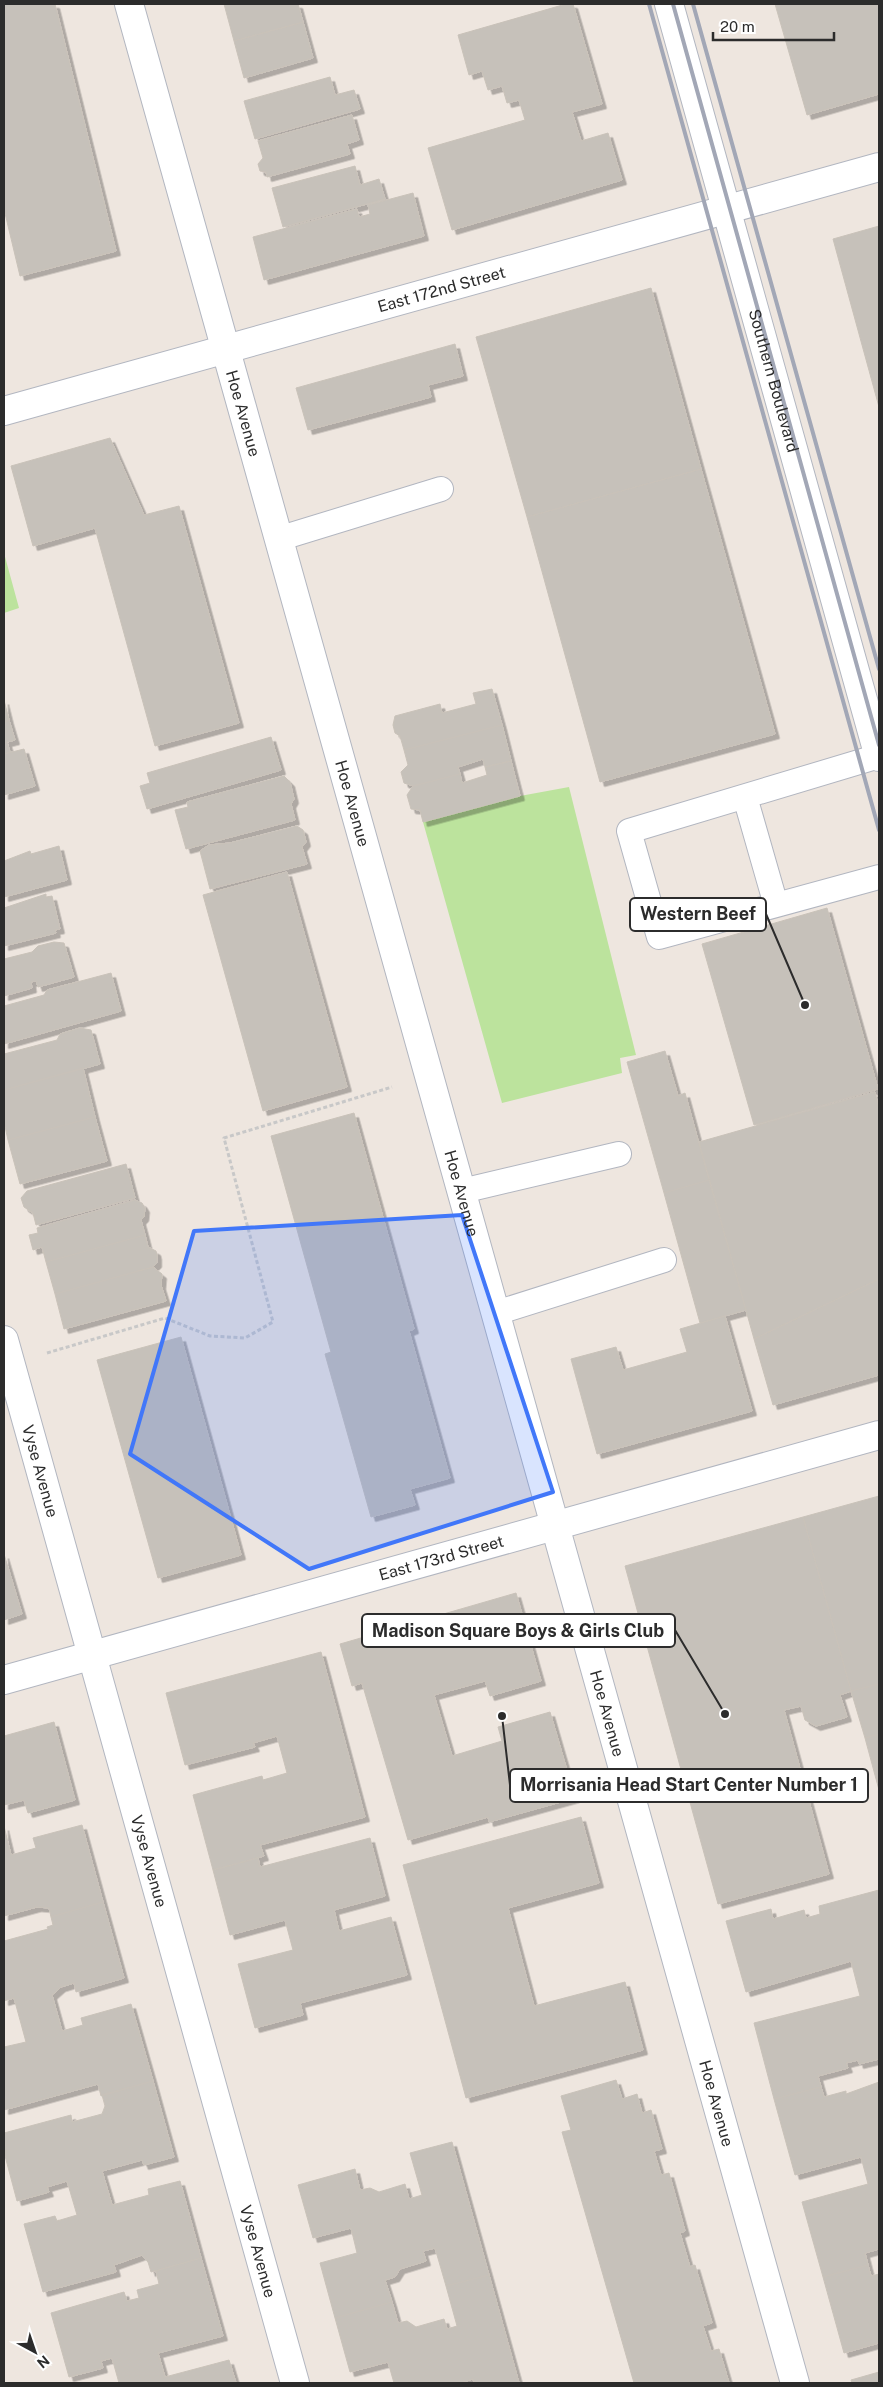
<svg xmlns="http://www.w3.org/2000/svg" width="883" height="2387" viewBox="0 0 883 2387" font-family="'Public Sans',sans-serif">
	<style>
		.green { fill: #bce39d }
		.building { fill: #c6c1ba; stroke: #c9c2b9; filter: url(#shadow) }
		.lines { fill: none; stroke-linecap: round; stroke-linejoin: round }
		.lane-casing { stroke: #b2b6c0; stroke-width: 26 }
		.street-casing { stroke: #b2b6c0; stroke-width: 30 }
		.secondary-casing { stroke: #b2b6c0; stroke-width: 30 }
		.path { stroke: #c8c8c8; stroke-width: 3; stroke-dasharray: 4 2.5; stroke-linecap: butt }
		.lane { stroke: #fff; stroke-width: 24 }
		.street { stroke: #fff; stroke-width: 28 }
		.secondary { stroke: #fff; stroke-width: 28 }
		.rail { stroke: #a2a7b6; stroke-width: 4 }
		.marked { fill: #4177f9; fill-opacity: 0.2; stroke: #4177f9; stroke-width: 4; stroke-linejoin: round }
		.labels { text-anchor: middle; stroke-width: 4.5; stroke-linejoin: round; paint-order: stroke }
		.street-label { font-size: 16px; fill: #2c2c2c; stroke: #fff }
		.leader { fill: none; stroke: #2c2c2c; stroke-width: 2 }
		.callout-dot { fill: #2c2c2c; stroke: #fff; stroke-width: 2 }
		.callout { fill: #fff; stroke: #2c2c2c; stroke-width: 2 }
		.callout-label { font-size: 18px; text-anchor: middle; font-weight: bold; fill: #2c2c2c }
	</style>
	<defs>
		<filter id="shadow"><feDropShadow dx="4.5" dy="4.5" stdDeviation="0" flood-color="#0004"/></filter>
	</defs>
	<rect width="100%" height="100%" fill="#eee6df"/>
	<path class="green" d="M4,553L19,608L4,613Z
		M569,787L636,1055L620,1058L622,1073L502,1103L423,822L520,796Z"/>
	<path class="building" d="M4,4H55L116,251L20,276L4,209Z
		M224,4H298L303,22L234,41Z
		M566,4H573L602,104L572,112L581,141L608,133L622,180L452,230L428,148L525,120L519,100L507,103L502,86L488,90L482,71L469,75L458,35Z
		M775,4H879V94L807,115Z
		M303,22L313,58L244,78L234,41Z
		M330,77L335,95L354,90L360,109L255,139L244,101Z
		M352,115L359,140L347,144L350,154L267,177L266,172L260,171L258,164L263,158L258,141Z
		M355,166L360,185L379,179L385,199L283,227L272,188Z
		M413,193L424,236L264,280L253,237L357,209L359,217L370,214L368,205Z
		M879,226V407L833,239Z
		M651,288L701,469L527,517L476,337Z
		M455,344L463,376L428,385L431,397L308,430L296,388Z
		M110,438L144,515L179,506L239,723L155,746L95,528L33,546L11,466Z
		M701,469L775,734L600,782L527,517Z
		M492,689L502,725L404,750L400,736L395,733L393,725L395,716L440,704L442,713L476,704L473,693Z
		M4,700L9,720L4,722Z
		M9,720L15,740L7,742L10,752L4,754V722Z
		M502,725L511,761L485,767L483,759L458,767L460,774L413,786L404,783L401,772L408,765L404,750Z
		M271,737L281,770L147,809L140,786L150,783L147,773Z
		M24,749L35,786L4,795V754Z
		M511,761L520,796L423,822L420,810L411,809L407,795L413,786L460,774L462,783L487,775L485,767Z
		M284,776L290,782L294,799L291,804L295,820L186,849L175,810L188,807L187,802Z
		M297,826L303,830L306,842L302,847L307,864L210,889L200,851L209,845L230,843Z
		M59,846L67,880L4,897V861L30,851L31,854Z
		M287,872L347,1087L263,1111L203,895Z
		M46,894V897L52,896L60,929L55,930L56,933L4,946V908Z
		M827,908L878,1089L754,1125L702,944Z
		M54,942L64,943L74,977L38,987L36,981L31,982L32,988L4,996V959L32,952L38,946Z
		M111,973L121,1011L4,1044V1006L44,995L47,990Z
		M80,1028L91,1030L100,1064L4,1090V1054L57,1040L60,1034Z
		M665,1051L678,1096L685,1093L709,1180L664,1193L627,1062Z
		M83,1068L95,1117L8,1140L4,1122V1090Z
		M875,1092L879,1109V1279L754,1339L699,1142Z
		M354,1113L414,1329L409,1331L450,1478L410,1489L415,1505L371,1517L325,1354L331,1352L271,1136Z
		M95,1117L107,1161L20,1184L8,1140Z
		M126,1164L135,1198L36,1225L33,1213L24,1207L21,1198L27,1191Z
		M709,1180L746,1310L700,1323L664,1193Z
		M135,1200L142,1203L145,1208L144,1217L141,1220L145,1235L46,1262L42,1247L33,1250L29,1235L38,1233L37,1228Z
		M145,1235L148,1247L156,1251L157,1255V1263L153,1267L55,1294L46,1262Z
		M153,1267L162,1274L161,1285L166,1301L64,1329L55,1294Z
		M879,1279V1375L773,1405L754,1339Z
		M725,1316L752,1411L597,1454L571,1359L616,1347L623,1370L687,1352L680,1329Z
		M181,1337L241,1555L158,1578L97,1360Z
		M879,1496V1684L851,1691L803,1517Z
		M803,1517L851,1691L840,1695L847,1717L816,1726L805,1720L801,1706L784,1710L829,1874L718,1904L625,1566Z
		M4,1554L22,1614L4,1620Z
		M516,1593L541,1681L490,1696L485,1681L434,1695L452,1756L502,1741L498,1727L550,1712L575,1798L489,1822L488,1817L408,1840L362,1683L352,1686L340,1644Z
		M321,1652L365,1817L260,1845L264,1856L213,1870L193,1795L262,1776L263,1780L287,1773L277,1736L253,1743L255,1747L185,1765L166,1693Z
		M879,1684V1734L865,1738L851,1691Z
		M54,1722L75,1800L28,1813L24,1800L4,1805V1736Z
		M879,1734V1790L865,1738Z
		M581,1817L599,1883L508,1908L534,2006L625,1982L643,2050L466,2098L403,1865Z
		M82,1825L103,1902L51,1917L49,1908L37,1907L4,1916V1826L11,1855L36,1848L33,1838Z
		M370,1838L385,1896L334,1910L339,1931L391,1917L407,1975L300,2003L303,2015L255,2028L238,1964L293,1950L285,1920L230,1935L213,1870L258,1858L260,1867Z
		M879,1890V2059L859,2064L858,2060L846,2063L848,2068L818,2076L821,2087L774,2099L754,2023L860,1996L851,1961L746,1992L726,1921L771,1909L773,1919L804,1910L806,1918L820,1914L819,1906Z
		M103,1902L124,1978L76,1992L74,1983L61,1987L52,1995L62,2031L83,2025L81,2018L131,2004L153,2081L101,2096L98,2084L4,2110V2047L26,2042L14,1998L4,2001V1941L48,1929L47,1927L53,1925L51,1917Z
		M616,2080L622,2099L637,2094L642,2113L651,2110L662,2149L654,2151L661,2175L669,2173L685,2231L680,2233L690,2267L695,2265L712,2323L703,2326L711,2351L719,2349L729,2383H634L562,2132L571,2130L561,2096Z
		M153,2081L174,2157L144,2165L142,2160L102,2171L112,2205L149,2195L148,2189L180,2181L201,2258L151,2272L148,2262L142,2255L114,2265L116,2272L43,2292L24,2224L55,2216L57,2221L77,2215L67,2181L47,2187L49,2192L17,2201L4,2152V2133L71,2115L72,2122L102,2114L105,2106L102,2095Z
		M879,2082V2249L865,2253L868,2265L823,2277L802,2202L868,2184L861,2157L795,2175L774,2099L821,2087L824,2097L846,2091V2094Z
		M452,2142L489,2275L446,2286L435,2248L423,2251L426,2261L400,2269L395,2277L385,2280L392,2302L335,2318L320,2263L357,2253L351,2228L313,2238L298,2185L355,2169L360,2190L370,2188L379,2192L405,2184L409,2199L422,2195L410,2153Z
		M201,2258L223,2336L158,2353L165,2377L229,2360L236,2383H119L112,2358L101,2361L103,2368L69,2377L51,2313L124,2292L127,2301L139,2298L137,2290L159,2284L156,2271Z
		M868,2265L871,2276L879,2274V2343L844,2353L823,2277Z
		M489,2275L519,2383H474L473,2379L460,2383H394L388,2362L350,2372L335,2318L392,2302L398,2323L407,2321L416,2327L444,2319L447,2329L457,2326L446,2286Z
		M879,2372V2383H852L851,2380Z"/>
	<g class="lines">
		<g class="lane-casing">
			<path id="lane" d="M278,539L441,489
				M879,756L629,831L659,937L879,877
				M745,797L776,905
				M462,1191L619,1154
				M496,1313L664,1260"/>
		</g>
		<g class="street-casing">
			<g id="street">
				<path id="s1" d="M129,4L795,2383"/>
				<path id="s2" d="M4,411L879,167"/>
				<path id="s3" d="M4,1340L295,2383"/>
				<path id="s4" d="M4,1680L879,1435"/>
			</g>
		</g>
		<g class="secondary-casing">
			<g id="secondary">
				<path id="s5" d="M669,4L879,757"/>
			</g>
		</g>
		<path class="path" d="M47,1353L165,1318L210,1336L245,1338L273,1322L224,1138L392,1087"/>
		<use href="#lane" class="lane"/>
		<use href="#street" class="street"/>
		<use href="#secondary" class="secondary"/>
		<path class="rail" d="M649,4L879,830
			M673,4L879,745
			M693,4L879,669"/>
	</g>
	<path class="marked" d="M462,1215L553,1492L309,1569L130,1454L194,1231Z"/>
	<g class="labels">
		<g class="street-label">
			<text dy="6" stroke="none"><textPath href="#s2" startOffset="454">East 172nd Street</textPath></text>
			<text dy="6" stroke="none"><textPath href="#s5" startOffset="391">Southern Boulevard</textPath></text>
			<text dy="6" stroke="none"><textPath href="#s1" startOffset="425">Hoe Avenue</textPath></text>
			<text dy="6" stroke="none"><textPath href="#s1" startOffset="830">Hoe Avenue</textPath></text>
			<text dy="6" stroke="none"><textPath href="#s1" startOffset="1235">Hoe Avenue</textPath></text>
			<text dy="6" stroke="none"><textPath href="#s3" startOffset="136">Vyse Avenue</textPath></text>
			<text dy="6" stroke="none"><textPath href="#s4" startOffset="454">East 173rd Street</textPath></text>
			<text dy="6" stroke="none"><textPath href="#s1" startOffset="1775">Hoe Avenue</textPath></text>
			<text dy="6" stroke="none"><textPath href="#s3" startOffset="541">Vyse Avenue</textPath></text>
			<text dy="6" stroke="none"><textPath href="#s1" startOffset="2180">Hoe Avenue</textPath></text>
			<text dy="6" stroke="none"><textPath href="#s3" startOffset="946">Vyse Avenue</textPath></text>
		</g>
	</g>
	<path class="leader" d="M805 1005L766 914M725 1714L675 1630M502 1716L510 1785"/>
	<g class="callout-dot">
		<circle cx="805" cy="1005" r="5"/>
		<circle cx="725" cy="1714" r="5"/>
		<circle cx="502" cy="1716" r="5"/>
	</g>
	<g class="callout">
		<rect x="630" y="898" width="136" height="33" rx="5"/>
		<rect x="362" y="1614" width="313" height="33" rx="5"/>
		<rect x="510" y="1769" width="358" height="33" rx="5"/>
	</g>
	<g class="callout-label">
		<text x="698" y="920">Western Beef</text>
		<text x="518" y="1637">Madison Square Boys &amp; Girls Club</text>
		<text x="689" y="1791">Morrisania Head Start Center Number 1</text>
	</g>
	<rect width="883" height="2387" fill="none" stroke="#2c2c2c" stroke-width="10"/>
	<g transform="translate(35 2352) rotate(140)" stroke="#ffffff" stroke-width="4" paint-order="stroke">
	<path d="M0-4L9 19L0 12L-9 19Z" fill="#2c2c2c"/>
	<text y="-8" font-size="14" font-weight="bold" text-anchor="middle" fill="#2c2c2c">N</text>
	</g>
	<path d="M713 32v8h121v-8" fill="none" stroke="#2c2c2c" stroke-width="2.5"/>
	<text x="720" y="32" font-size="15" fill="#2c2c2c" stroke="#ffffff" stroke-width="4" paint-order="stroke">20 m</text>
</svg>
